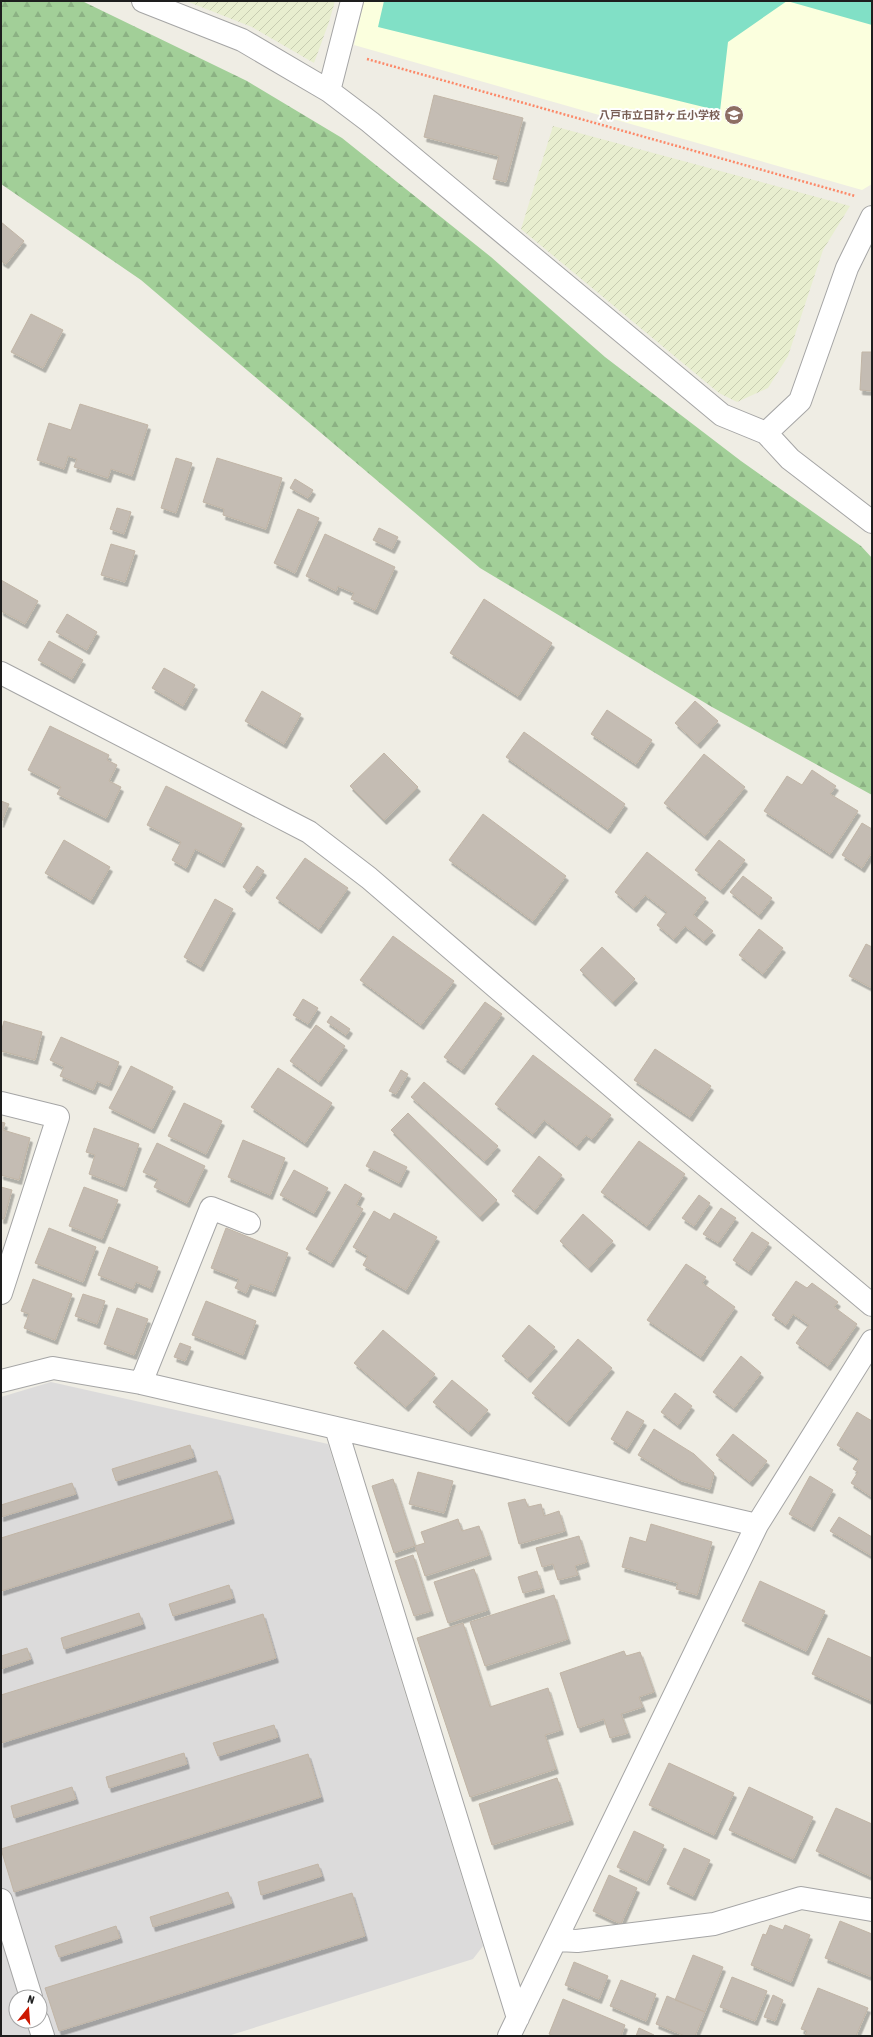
<svg xmlns="http://www.w3.org/2000/svg" width="873" height="2037" viewBox="0 0 873 2037" font-family="'Asap Condensed','Noto Sans JP',sans-serif">
	<style>
		.residential { fill: #dcdbdb; fill-rule: evenodd }
		.education { fill: #fbffde }
		.farmland { fill: url(#farmland-furrows) }
		.forest { fill: url(#forest-firs) }
		.pitch { fill: #81e0c6 }
		.building { fill: #c4bcb3; stroke: #c1b5a6; filter: url(#shadow) }
		.lines { fill: none; stroke-linecap: round; stroke-linejoin: round }
		.minor-casing { stroke: #a5a5a5; stroke-width: 24 }
		.path { stroke: #fc8969; stroke-width: 2.5; stroke-dasharray: 2 2; stroke-linecap: butt }
		.minor { stroke: #fff; stroke-width: 22 }
		.labels { text-anchor: middle; stroke-width: 4; stroke-linejoin: round; paint-order: stroke }
		.education-label { font-size: 11px; font-weight: bold; fill: #785e54; stroke: #fff; text-anchor: end }
	</style>
	<defs>
		<pattern id="farmland-furrows" width="10" height="10" patternUnits="userSpaceOnUse"><rect width="10" height="10" fill="#e8eecf"/><path d="M-1 1l2-2M0 10L10 0M9 11l2-2" fill="none" stroke="#c7ccb1"/></pattern>
		<pattern id="forest-firs" width="22" height="20" patternUnits="userSpaceOnUse"><rect width="22" height="20" fill="#a2cf98"/><path d="M5 1l3.5 6h-7zM16 11l3.5 6h-7z" fill="#8bb183"/></pattern>
		<filter id="shadow"><feDropShadow dx="2.5" dy="4.5" stdDeviation="0" flood-color="#0004"/></filter>
	</defs>
	<rect width="100%" height="100%" fill="#efede4"/>
	<path class="residential" d="M51,1382L328,1444L483,1946L473,1959L228,2036H1V1397ZM16,1997H40V2021H16Z"/>
	<path class="education" d="M364,1H872V184L862,190L354,45Z"/>
	<path class="farmland" d="M186,1H335L329,22L314,63L252,27Z
		M553,126L850,206L823,250L788,356L768,388L737,402L719,393L521,229Z"/>
	<path class="forest" d="M1,1H82L247,81L342,138L491,257L605,357L741,461L861,546L872,558V795L712,707L480,568L141,280L1,184Z"/>
	<path class="pitch" d="M384,1H872V25L787,1L728,42L720,111L378,27Z"/>
	<path class="building" d="M434,95L523,118L506,182L493,179L499,156L424,137Z
		M1,222L24,241L6,264L1,261Z
		M31,314L63,330L43,368L11,352Z
		M862,352H872V391L860,390Z
		M80,404L148,425L132,476L111,469L108,478L74,467L77,459L68,456L64,469L37,460L49,423L71,430Z
		M176,458L192,463L176,513L161,508Z
		M217,458L282,478L266,529L223,515L224,509L203,502Z
		M295,479L313,490L308,498L290,488Z
		M117,508L131,512L124,534L110,529Z
		M298,509L319,518L295,573L274,563Z
		M379,528L398,537L392,549L373,540Z
		M325,534L395,567L375,610L351,599L354,593L338,586L336,591L306,576Z
		M111,544L135,551L125,582L101,575Z
		M1,580L38,601L25,624L1,611Z
		M484,599L552,643L518,696L450,653Z
		M67,614L97,632L87,650L56,632Z
		M49,641L83,660L72,679L38,660Z
		M164,668L195,685L183,706L152,688Z
		M262,691L301,714L284,744L245,721Z
		M695,701L718,721L698,744L675,723Z
		M607,710L652,740L636,764L591,734Z
		M50,726L109,755L107,760L117,765L109,781L121,787L106,818L57,794L61,787L28,770Z
		M524,732L625,804L608,829L506,757Z
		M384,753L418,787L384,820L350,786Z
		M704,754L745,787L705,836L664,803Z
		M812,770L836,786L830,794L858,811L830,854L764,811L787,776L802,785Z
		M166,786L242,824L222,863L195,849L186,868L172,860L181,842L147,825Z
		M1,801L9,804L1,823Z
		M483,814L566,876L533,921L449,860Z
		M862,823L872,829V852L862,868L842,855Z
		M64,840L110,867L91,900L45,873Z
		M719,840L745,860L721,890L695,870Z
		M647,852L706,898L693,915L713,931L704,941L685,926L674,939L657,925L667,912L645,895L634,908L615,892Z
		M305,858L348,888L319,929L276,898Z
		M257,866L264,871L249,892L243,887Z
		M743,876L772,898L759,915L730,892Z
		M215,899L233,909L201,967L184,957Z
		M759,929L783,948L763,974L739,955Z
		M393,936L454,981L421,1025L360,980Z
		M866,944L872,947V988L849,976Z
		M602,947L635,979L613,1002L580,970Z
		M303,999L318,1008L308,1024L293,1015Z
		M485,1002L502,1014L462,1070L444,1057Z
		M331,1016L350,1029L346,1035L327,1022Z
		M4,1021L42,1032L35,1060L1,1051V1033Z
		M316,1025L345,1046L319,1082L290,1061Z
		M61,1037L119,1062L109,1086L97,1081L93,1090L60,1076L64,1067L50,1060Z
		M655,1049L711,1086L690,1117L634,1080Z
		M533,1055L611,1115L592,1139L586,1135L577,1146L544,1120L533,1134L495,1104Z
		M131,1066L173,1087L152,1129L109,1108Z
		M278,1068L332,1103L305,1143L251,1107Z
		M401,1070L408,1074L396,1094L389,1091Z
		M424,1082L498,1146L485,1161L411,1097Z
		M184,1103L222,1121L206,1154L168,1136Z
		M408,1113L497,1200L480,1217L391,1130Z
		M1,1122L5,1123L3,1130L30,1138L19,1180L1,1175Z
		M94,1128L139,1144L124,1187L89,1174L95,1155L86,1152Z
		M243,1140L285,1158L270,1195L228,1177Z
		M639,1141L685,1174L647,1226L601,1192Z
		M157,1143L205,1166L187,1203L154,1187L158,1179L143,1172Z
		M374,1151L407,1167L399,1183L366,1166Z
		M539,1156L562,1175L535,1210L512,1191Z
		M294,1170L328,1188L314,1213L280,1195Z
		M345,1184L362,1194L356,1205L363,1209L331,1263L306,1249Z
		M1,1187L12,1190L4,1219H1Z
		M84,1187L118,1200L102,1239L69,1226Z
		M699,1195L710,1203L694,1226L682,1218Z
		M721,1208L736,1218L718,1243L703,1234Z
		M374,1211L390,1220L394,1213L437,1237L406,1290L363,1265L368,1256L353,1247Z
		M583,1214L613,1241L589,1268L560,1241Z
		M49,1228L96,1247L83,1282L35,1263Z
		M226,1228L288,1253L273,1292L250,1284L246,1293L235,1288L239,1279L211,1268Z
		M752,1232L769,1243L749,1271L733,1260Z
		M109,1247L158,1267L150,1288L136,1282L133,1289L98,1275Z
		M686,1264L706,1277L702,1283L735,1307L701,1357L647,1320Z
		M33,1279L72,1294L55,1340L24,1328L29,1314L21,1311Z
		M796,1281L807,1288L812,1283L838,1302L834,1307L857,1324L828,1366L796,1343L809,1325L793,1314L786,1325L772,1315Z
		M83,1294L105,1301L97,1324L75,1316Z
		M206,1301L256,1321L243,1355L192,1335Z
		M117,1308L148,1319L134,1355L104,1344Z
		M529,1325L555,1347L528,1378L502,1356Z
		M383,1330L435,1374L406,1407L354,1363Z
		M578,1339L612,1368L567,1422L532,1393Z
		M180,1343L191,1347L185,1361L174,1357Z
		M741,1356L761,1373L734,1408L713,1392Z
		M452,1380L488,1410L469,1432L433,1402Z
		M675,1393L692,1406L678,1425L661,1412Z
		M627,1411L644,1421L627,1449L611,1439Z
		M857,1412L872,1421V1497L851,1483L858,1472L853,1469L859,1459L837,1445Z
		M654,1429L694,1454L714,1473L710,1489L679,1480L638,1455Z
		M733,1434L767,1461L750,1482L716,1455Z
		M190,1445L194,1457L116,1481L112,1469Z
		M217,1471L232,1519L1,1591V1538Z
		M418,1472L453,1481L444,1513L409,1504Z
		M810,1476L833,1490L812,1527L789,1514Z
		M393,1479L415,1546L394,1553L372,1486Z
		M72,1483L76,1494L1,1517V1505Z
		M525,1499L528,1507L541,1504L544,1516L559,1511L565,1531L519,1544L508,1503Z
		M839,1517L872,1537V1556L830,1531Z
		M458,1519L462,1531L479,1526L489,1555L425,1576L415,1546L425,1543L421,1532Z
		M651,1524L712,1542L697,1595L676,1589L678,1583L622,1567L630,1537L646,1542Z
		M579,1536L587,1562L575,1566L578,1575L558,1580L553,1564L542,1567L536,1548Z
		M413,1555L431,1611L414,1616L395,1561Z
		M474,1569L488,1610L448,1623L434,1582Z
		M537,1571L542,1588L523,1593L518,1577Z
		M760,1581L825,1611L806,1651L742,1621Z
		M229,1585L233,1598L173,1616L169,1604Z
		M554,1595L568,1639L485,1666L470,1622Z
		M139,1613L143,1624L64,1649L61,1638Z
		M263,1614L276,1658L1,1743V1695Z
		M463,1623L490,1707L548,1688L561,1730L545,1735L556,1769L470,1797L417,1638Z
		M828,1638L872,1658V1701L812,1674Z
		M27,1648L31,1659L1,1669V1656Z
		M624,1651L626,1656L640,1652L654,1692L639,1697L643,1707L621,1714L628,1733L610,1738L604,1719L578,1728L560,1673Z
		M274,1725L278,1737L218,1756L213,1743Z
		M184,1753L187,1764L109,1788L106,1777Z
		M308,1754L321,1797L14,1892L1,1849Z
		M669,1763L734,1793L714,1835L649,1805Z
		M557,1778L571,1820L492,1845L479,1804Z
		M72,1787L76,1799L14,1818L11,1806Z
		M749,1787L813,1817L793,1859L729,1830Z
		M836,1808L872,1824V1877L816,1851Z
		M634,1831L664,1845L647,1881L617,1867Z
		M684,1848L710,1860L693,1896L667,1884Z
		M318,1864L322,1876L261,1895L258,1882Z
		M609,1875L637,1888L621,1924L593,1911Z
		M228,1892L232,1903L153,1927L150,1917Z
		M352,1893L365,1936L59,2031L45,1988Z
		M840,1921L872,1934V1977L825,1958Z
		M770,1925L783,1930L785,1925L810,1935L791,1982L751,1965L763,1934L766,1935Z
		M116,1926L120,1938L59,1957L55,1946Z
		M693,1955L723,1967L705,2012L675,2000Z
		M574,1962L608,1976L599,1999L565,1985Z
		M732,1977L767,1991L755,2021L720,2007Z
		M621,1980L656,1994L646,2021L610,2006Z
		M818,1988L868,2008L856,2036H805L807,2031L801,2029Z
		M773,1995L783,2000L775,2021L764,2017Z
		M667,1996L705,2012L695,2036H685L656,2024Z
		M563,1999L625,2025L621,2036H554L549,2034Z
		M639,2028L654,2035V2036H636Z"/>
	<g class="lines">
		<g class="minor-casing">
			<path id="minor" d="M143,1L242,40L329,91L370,122L722,415L766,433L790,459L872,522
				M329,91L352,1
				M766,433L800,401L847,268L872,217
				M1,673L309,832L369,878L632,1104L872,1305
				M1,1103L58,1117L1,1293
				M1,1381L53,1368L141,1383L757,1525
				M141,1383L211,1208L249,1223
				M336,1428L518,2018
				M1,1900L31,1997
				M558,1940L577,1941L714,1924L801,1898L872,1910
				M38,2021L43,2036
				M509,2036L757,1525L872,1341"/>
		</g>
		<path class="path" d="M367,59L855,196"/>
		<use href="#minor" class="minor"/>
	</g>
	<defs>
		<g id="school-disc" transform="scale(1)"><circle r="9.5" fill="#8d6e63" stroke="#fff"/><path d="M0-5L7-2L0 1L-7-2ZM-4 1L0 2.5L4 1V4Q0 6-4 4Z" fill="#fff"/></g>
	</defs>
	<g fill-rule="evenodd">
		<use href="#school-disc" x="734" y="115"/>
	</g>
	<g class="labels">
		<g class="education-label">
			<text x="720" y="119">八戸市立日計ヶ丘小学校</text>
		</g>
	</g>
	<rect width="873" height="2037" fill="none" stroke="#1e1e1e" stroke-width="4"/>
	<g transform="translate(28 2009) rotate(17)"><circle r="19" fill="#ffffff" stroke="#a5a5a5"/>
	<path d="M0-3L7 15L0 10L-7 15Z" fill="#cd1800"/>
	<text y="-6" font-size="11" font-weight="bold" text-anchor="middle" fill="#1e1e1e">N</text>
	</g>
</svg>
